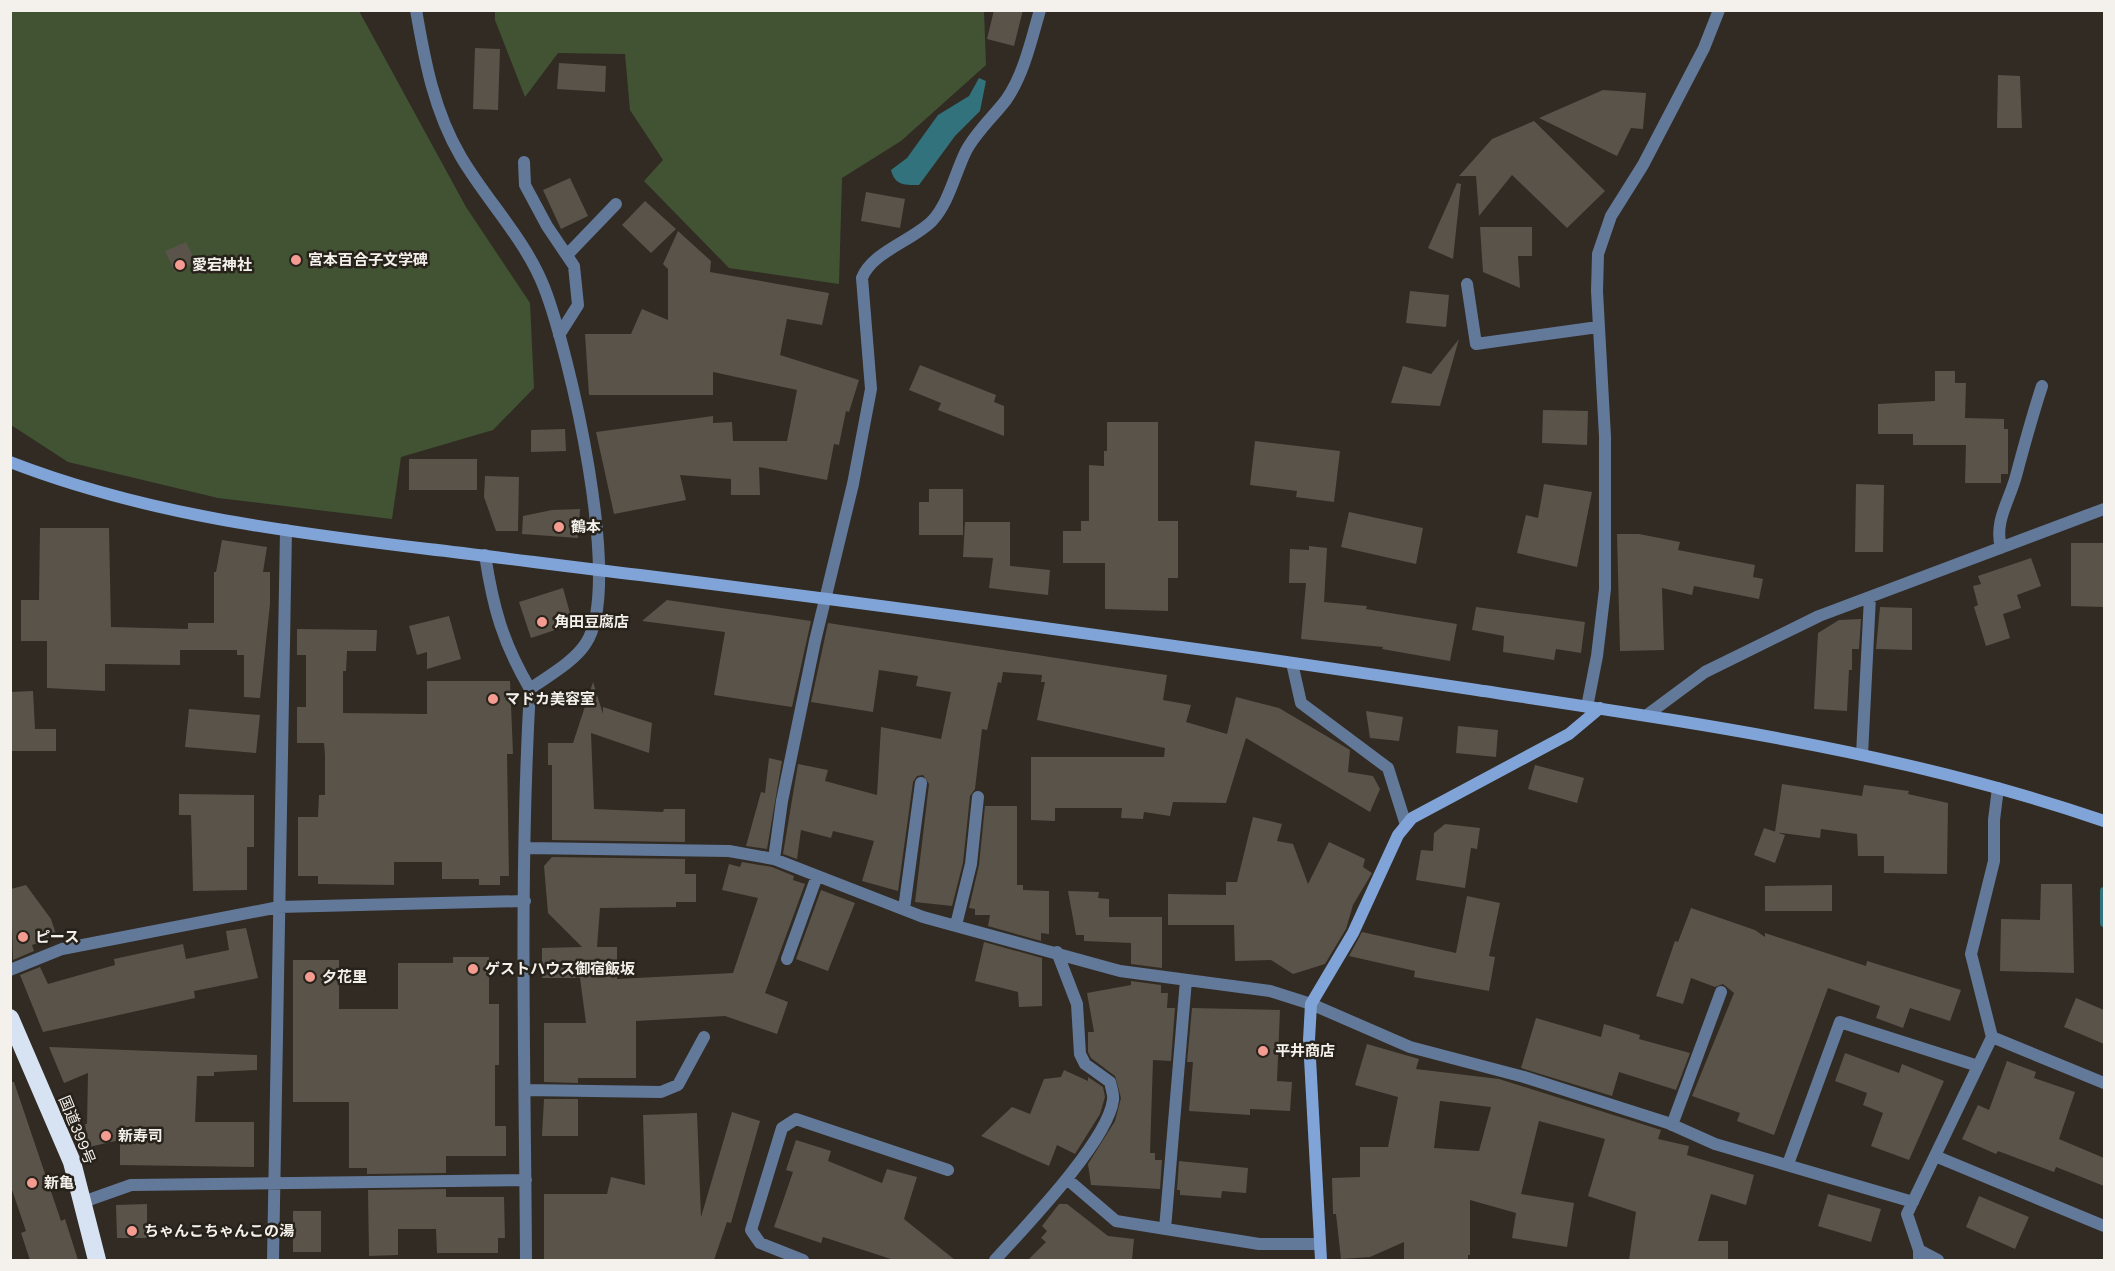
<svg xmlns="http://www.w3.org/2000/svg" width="2115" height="1271" viewBox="0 0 2115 1271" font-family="'DM Sans','Noto Sans JP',sans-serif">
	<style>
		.green { fill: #425334 }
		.water { fill: #31727d }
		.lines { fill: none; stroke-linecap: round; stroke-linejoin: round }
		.stream { stroke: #31727d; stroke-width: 8 }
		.building { fill: #59534a; fill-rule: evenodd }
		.street { stroke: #63799a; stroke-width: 12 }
		.secondary { stroke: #81a4d8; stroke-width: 12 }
		.highway { stroke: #d7e2f2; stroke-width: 18 }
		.poi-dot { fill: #f59c92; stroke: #27221a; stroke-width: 2 }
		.labels { text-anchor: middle; stroke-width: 5; stroke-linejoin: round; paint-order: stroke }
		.poi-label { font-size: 15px; font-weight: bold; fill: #f4f0eb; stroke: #27221a; text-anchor: start }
		.street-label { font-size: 15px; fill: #f4f0eb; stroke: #27221a }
	</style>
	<rect width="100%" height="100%" fill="#312b23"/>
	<path class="green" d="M10,11H359L466,207L530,303L534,388L493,430L401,457L392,519L218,498L68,462L11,425Z
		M495,11H984L986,65L901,141L842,178L839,284L729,268L644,181L663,160L630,110L625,54L558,53L525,97L495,20Z"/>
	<path class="water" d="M979,78L986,81L980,111L955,136L919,185C905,185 895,186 891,170L907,158L938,115L969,96Z"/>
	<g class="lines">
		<path class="stream" d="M2104,891V923"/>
	</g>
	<path class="building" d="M994,10H1023L1014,46L987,39Z
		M475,48L500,49L498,110L473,109Z
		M559,63L606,66L605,92L557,89Z
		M1998,75L2020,76L2022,128H1997Z
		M1603,90L1646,93L1643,129L1631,128L1617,156L1539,118Z
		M1534,121L1605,191L1567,228L1512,175L1479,216L1476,176H1459L1492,139Z
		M570,178L588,216L561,229L543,190Z
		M1457,183L1461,184L1453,259L1428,248Z
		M866,192L905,199L900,228L861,221Z
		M645,201L676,229L651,253L622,225Z
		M1480,227H1532V256H1518L1520,288L1483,272Z
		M678,231L711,261L710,272L829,293L822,325L787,319L780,355L859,380L849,412L846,411L839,445L834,444L827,480L759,467L760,495H731V479L680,475L686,500L614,514L596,432L713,416V423L732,422L733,441H787L797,390L713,372V395H589L585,334H631L642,309L668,320V269L663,264Z
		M186,242L196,262L175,272L165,251Z
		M1410,291L1449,295L1446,327L1406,323Z
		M1459,339L1440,406L1391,403L1403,366L1431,374Z
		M920,365L996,395L994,402L1004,406V436L938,410L941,403L909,390Z
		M1935,371H1955V383H1966L1965,418L2004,419V429H2008V474H2001V483H1965L1966,445H1913V434H1878V404L1935,401Z
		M1543,410L1588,411L1587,445L1542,443Z
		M1107,422H1158V521H1178V578H1168V611L1105,609V563H1063V531H1081V521H1089V465L1104,466V451H1107Z
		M565,429L566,451L531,452V430Z
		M1255,441L1340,451L1334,502L1296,497L1297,491L1250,485Z
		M409,459H477V490H409Z
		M485,476L519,477L518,531H496L484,497Z
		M1544,484L1592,492L1577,567L1517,553L1526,515L1538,518Z
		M1856,484L1884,485L1883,552H1855Z
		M929,489H963V535H919V502H929Z
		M580,509L578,538L522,534L523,516L552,510Z
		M1349,512L1423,528L1416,564L1341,547Z
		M965,522H1010V566L1050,570L1048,595L989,588L993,558L963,557Z
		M40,528H109L111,627L188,629V623H214V572H216L222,540L267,547L263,572H270V604L260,698L244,697V655H237V650H180V665L105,664V691L47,688V641H21V600H39Z
		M1617,534H1639L1680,542L1678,550L1755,565L1753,577L1763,579L1759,599L1694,586L1692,595L1662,588L1664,650L1620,651Z
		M2071,543H2103V607L2071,606Z
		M1309,546L1327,548L1324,602L1367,606L1366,609L1457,624L1450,661L1382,649L1383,647L1301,639L1306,583H1289L1290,549L1309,550Z
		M2031,558L2041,586L2017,595L2021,608L2003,614L2010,638L1986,646L1974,607L1978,605L1973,586L1981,584L1978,576Z
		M563,588L573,624L531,638L519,602Z
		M667,600L811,621L792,707L714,695L725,632L642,621Z
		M1476,607L1585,622L1581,653L1556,649L1554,660L1503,652L1504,636L1472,630Z
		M1880,607L1912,608V650L1876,649Z
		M449,616L461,659L427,669V652L417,655L409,626Z
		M1861,619L1859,649H1852V670H1849L1847,711L1814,709L1818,633L1839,620Z
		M828,623L1167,675L1163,700L1191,705L1186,722L1227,734L1236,697L1279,708L1350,750L1348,772L1373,776L1380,789L1370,812L1246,738L1226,803L1173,802L1170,816L1144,812L1143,819L1121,818L1122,808H1055V821L1031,820V757H1164L1165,748L1037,720L1045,682H1041L1042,675L1003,672L1001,683L998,682L987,730L982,729L975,789L970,796L963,863L952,906L915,902L929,784L923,775L917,776L913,782L898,891L862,881L874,841L833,831L831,838L801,830L797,859L783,854L798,764L828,770L825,781L877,795L881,727L941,739L951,692L916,686L918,676L879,670L873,712L811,702Z
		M297,629L377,630L376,651H347L346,671H343V713L427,714V681H510L513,754H507L509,876H500V885H479V879H442V862H394V885L318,884V876H298V817H318L319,795H325V755L324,743H297V707H306V655H297Z
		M593,682L603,714V707L652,723L649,753L591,733L594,809L663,812L664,809H685V842L552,840V765H548V743H573Z
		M33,691L35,729H56V751H10V692Z
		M189,709L260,715L256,753L185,747Z
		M1366,711L1403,717L1399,741L1370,738Z
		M1458,726L1498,730L1496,757L1456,753Z
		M769,758L782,761L767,849L746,846L761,792L765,793Z
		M1535,765L1584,778L1577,803L1528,789Z
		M1782,784L1862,796L1864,785L1909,791L1908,794L1948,803L1947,874L1884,873V856H1858L1857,834L1821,829L1820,838L1775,832Z
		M179,794L254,795V847H247V890L193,891L191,815H179Z
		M985,806H1017V885H1023V890L1049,891V934L1041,933V941L988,926L990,915H975V909L969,908L979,865Z
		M1253,817L1282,824L1277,841L1293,844L1308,884L1329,842L1365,859L1363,867L1372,873L1353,905L1346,929L1325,964L1293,974L1271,960L1235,961L1234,925H1168V894L1226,895V882H1237Z
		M1445,824L1480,828L1477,849L1471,848L1465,888L1416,880L1421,850L1433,851L1434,833Z
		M1764,828L1785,835L1775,863L1754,855Z
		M552,857L685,859V874H696V902H676V907L600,908L597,947H617V979L733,973L758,898L722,890L729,864L740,867L742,862L772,867L794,876L793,880L805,884L765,993L788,1002L777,1034L725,1016L636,1021V1078H578V1083L544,1082V1023H586L580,978H542V948L582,947L548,913L544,866Z
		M2041,884H2072L2074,973L2000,971L2001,919L2040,920Z
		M26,885L51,919L57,937L32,945L34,951L13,960L11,889Z
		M1832,885V911H1765V886Z
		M821,890L855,903L828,971L796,959Z
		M1068,891L1099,892L1098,898L1109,899V917H1162V968L1131,964V943L1084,941V935H1076Z
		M1467,896L1500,903L1489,956L1495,957L1489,991L1414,977L1415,971L1349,956L1362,932L1456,953Z
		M1691,908L1755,930L1765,937V933L1866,966L1867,961L1961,990L1950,1021L1910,1008L1903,1028L1876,1018L1880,1006L1828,988L1774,1135L1737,1121L1740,1113L1692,1096L1734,993L1723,984L1715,987L1691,978L1683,1004L1656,996L1675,941L1678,942Z
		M246,928L258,978L194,991L195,998L43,1032L20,975L40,967L48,984L115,965L114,959L183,944L186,959L229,950L226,931Z
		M984,942L1042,958V1006L1019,1007L1018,992L975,981Z
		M453,957H489V1004H499V1065H495V1126H506V1156H446V1173L367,1174V1168H349V1102H293V960H339V1009H398V963H453Z
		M1131,981L1161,985V993H1168L1167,1008H1175L1171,1061L1153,1060L1150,1153H1155V1160H1162L1160,1189L1091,1185L1088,1164L1115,1121L1121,1098L1115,1076L1091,1058L1088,1052V1032H1094L1087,993L1131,985Z
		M2076,998L2104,1010V1044L2064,1027Z
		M1192,1008L1280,1010L1277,1081L1292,1082L1290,1111L1250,1109V1115L1189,1111L1193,1062H1187Z
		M1536,1018L1601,1037L1604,1024L1640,1035L1639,1039L1690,1053L1676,1090L1619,1072L1612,1096L1521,1068Z
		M1367,1044L1419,1059L1416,1069L1499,1079L1661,1130L1658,1139L1689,1146L1687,1155L1754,1175L1746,1205L1711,1194L1698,1241H1728V1260H1629L1636,1212L1588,1196L1605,1139L1539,1121L1521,1194L1574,1203L1567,1247L1512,1238L1516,1213L1470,1200V1255H1468V1260H1404V1242L1370,1257L1341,1259L1336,1214H1333L1332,1178L1360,1177V1147H1388L1398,1097L1355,1085ZM1440,1101L1491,1107L1479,1151L1434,1148Z
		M49,1047L257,1055V1070L214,1072V1076H197L195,1122H254V1167L120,1165V1140L89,1147L85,1124H87L88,1073L64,1083Z
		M1845,1053L1899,1073L1902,1064L1944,1081L1909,1160L1871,1146L1883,1113L1863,1105L1867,1093L1835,1081Z
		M2007,1061L2036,1072L2034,1078L2075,1092L2059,1139L2104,1158V1186L2056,1167L2054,1172L1998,1151L1996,1154L1962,1139L1978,1105L1989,1110Z
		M1064,1070L1088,1081V1077L1103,1087L1105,1097L1100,1114L1075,1154L1057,1145L1049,1166L981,1136L1012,1107L1030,1114L1044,1079L1061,1077Z
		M10,1082H14L61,1221L65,1219L78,1260H30L21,1233L26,1231L10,1184Z
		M544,1099H578V1136H542Z
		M732,1112L760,1121L731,1223L727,1222L714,1260H544V1194H607L611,1177L645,1185L643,1115L697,1113L701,1217Z
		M796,1140L831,1151L828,1161L882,1183L887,1169L917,1177L904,1219L955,1260H894L823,1237L821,1243L774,1227L793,1172L786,1170Z
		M1179,1161L1248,1168L1246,1193L1222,1191L1221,1198L1180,1195V1190H1177Z
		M446,1189V1197H504L505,1238H498V1253H437L436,1229H398V1255L369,1256L368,1190Z
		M1828,1194L1881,1209L1871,1242L1818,1226Z
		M1979,1196L2029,1217L2015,1249L1966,1227Z
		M147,1204V1238H117L116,1205Z
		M1059,1204H1067L1108,1236L1134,1239L1132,1260H1028L1046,1242L1041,1238L1047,1231L1042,1226Z
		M293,1211H321V1252H293Z"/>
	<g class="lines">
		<path class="street" d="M416,10C425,62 434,111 461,157C487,201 525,239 544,287C569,351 624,586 586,643C574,662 548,676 530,689C519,879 525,1070 526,1260
			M524,162L525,185L547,226L574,266L578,305L559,335
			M567,255L616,204
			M1467,284L1476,344L1598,327
			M2001,548C1994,521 2009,502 2016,476C2024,446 2032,416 2042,386
			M485,555C493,608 503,643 530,689
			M1292,663L1301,703L1388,768L1406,825
			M1587,707L1597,656L1605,589V437L1597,291L1598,254L1611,216L1643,165L1704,48L1719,10
			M1647,715L1705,672L1819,616L2104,509
			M1862,755L1870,597
			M526,848L729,851L774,859L923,917L1120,971L1270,991L1311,1004L1410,1047L1524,1077L1668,1123L1715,1144L1913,1202
			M774,859L782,801L815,641L853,484L871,389L862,278C872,252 912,241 932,221C949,203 955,173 966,151C976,132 993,117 1006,100C1024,74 1031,41 1040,10
			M904,909L921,783
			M956,925L971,864L978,797
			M787,959L817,876
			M10,970L62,949L279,907L525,901
			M1992,1037L2104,1083
			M525,1090L661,1092L678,1085L704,1037
			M1672,1125L1721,992
			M1935,1156L2104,1226
			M1788,1164L1840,1022L1978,1066
			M1067,1179L1116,1221L1259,1244H1319
			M83,1202L131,1185L526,1180
			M1165,1229L1186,980
			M1919,1250L1938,1260
			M273,1260L286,530
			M803,1260L760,1243L751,1230L782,1128L796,1119L948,1170
			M995,1260C1024,1228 1108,1141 1113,1100C1114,1095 1111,1087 1110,1082L1085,1064L1080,1054L1077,1004L1057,952
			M1919,1260V1250L1907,1214L1992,1037L1971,954L1994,861V820L1998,788"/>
		<path class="secondary" d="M10,462C144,514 286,532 428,549C499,557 569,567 640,575C920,610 1199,648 1477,690C1688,722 1902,751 2104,821
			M1321,1260L1309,1040L1311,1004L1353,933L1398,835L1412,818L1569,734L1600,708"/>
		<path class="highway" d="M10,1018L72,1162L97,1260"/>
	</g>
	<g class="poi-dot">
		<circle cx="296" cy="260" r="6"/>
		<circle cx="180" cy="265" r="6"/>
		<circle cx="559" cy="527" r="6"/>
		<circle cx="542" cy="622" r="6"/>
		<circle cx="493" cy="699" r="6"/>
		<circle cx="23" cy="937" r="6"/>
		<circle cx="473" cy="969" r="6"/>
		<circle cx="310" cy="977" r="6"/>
		<circle cx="1263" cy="1051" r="6"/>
		<circle cx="106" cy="1136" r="6"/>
		<circle cx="32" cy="1183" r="6"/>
		<circle cx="132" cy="1231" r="6"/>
	</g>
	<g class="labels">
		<g class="poi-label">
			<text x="308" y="265">宮本百合子文学碑</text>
			<text x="192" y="270">愛宕神社</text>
			<text x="571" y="532">鶴本</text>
			<text x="554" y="627">角田豆腐店</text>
			<text x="505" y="704">マドカ美容室</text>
			<text x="35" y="942">ピース</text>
			<text x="485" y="974">ゲストハウス御宿飯坂</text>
			<text x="322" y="982">夕花里</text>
			<text x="1275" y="1056">平井商店</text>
			<text x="118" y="1141">新寿司</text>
			<text x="44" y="1188">新亀</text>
			<text x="144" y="1236">ちゃんこちゃんこの湯</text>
		</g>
		<g class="street-label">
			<text transform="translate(77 1130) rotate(68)" y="5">国道399号</text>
		</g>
	</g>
	<rect width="2115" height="1271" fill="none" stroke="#f4f0eb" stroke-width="24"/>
</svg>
